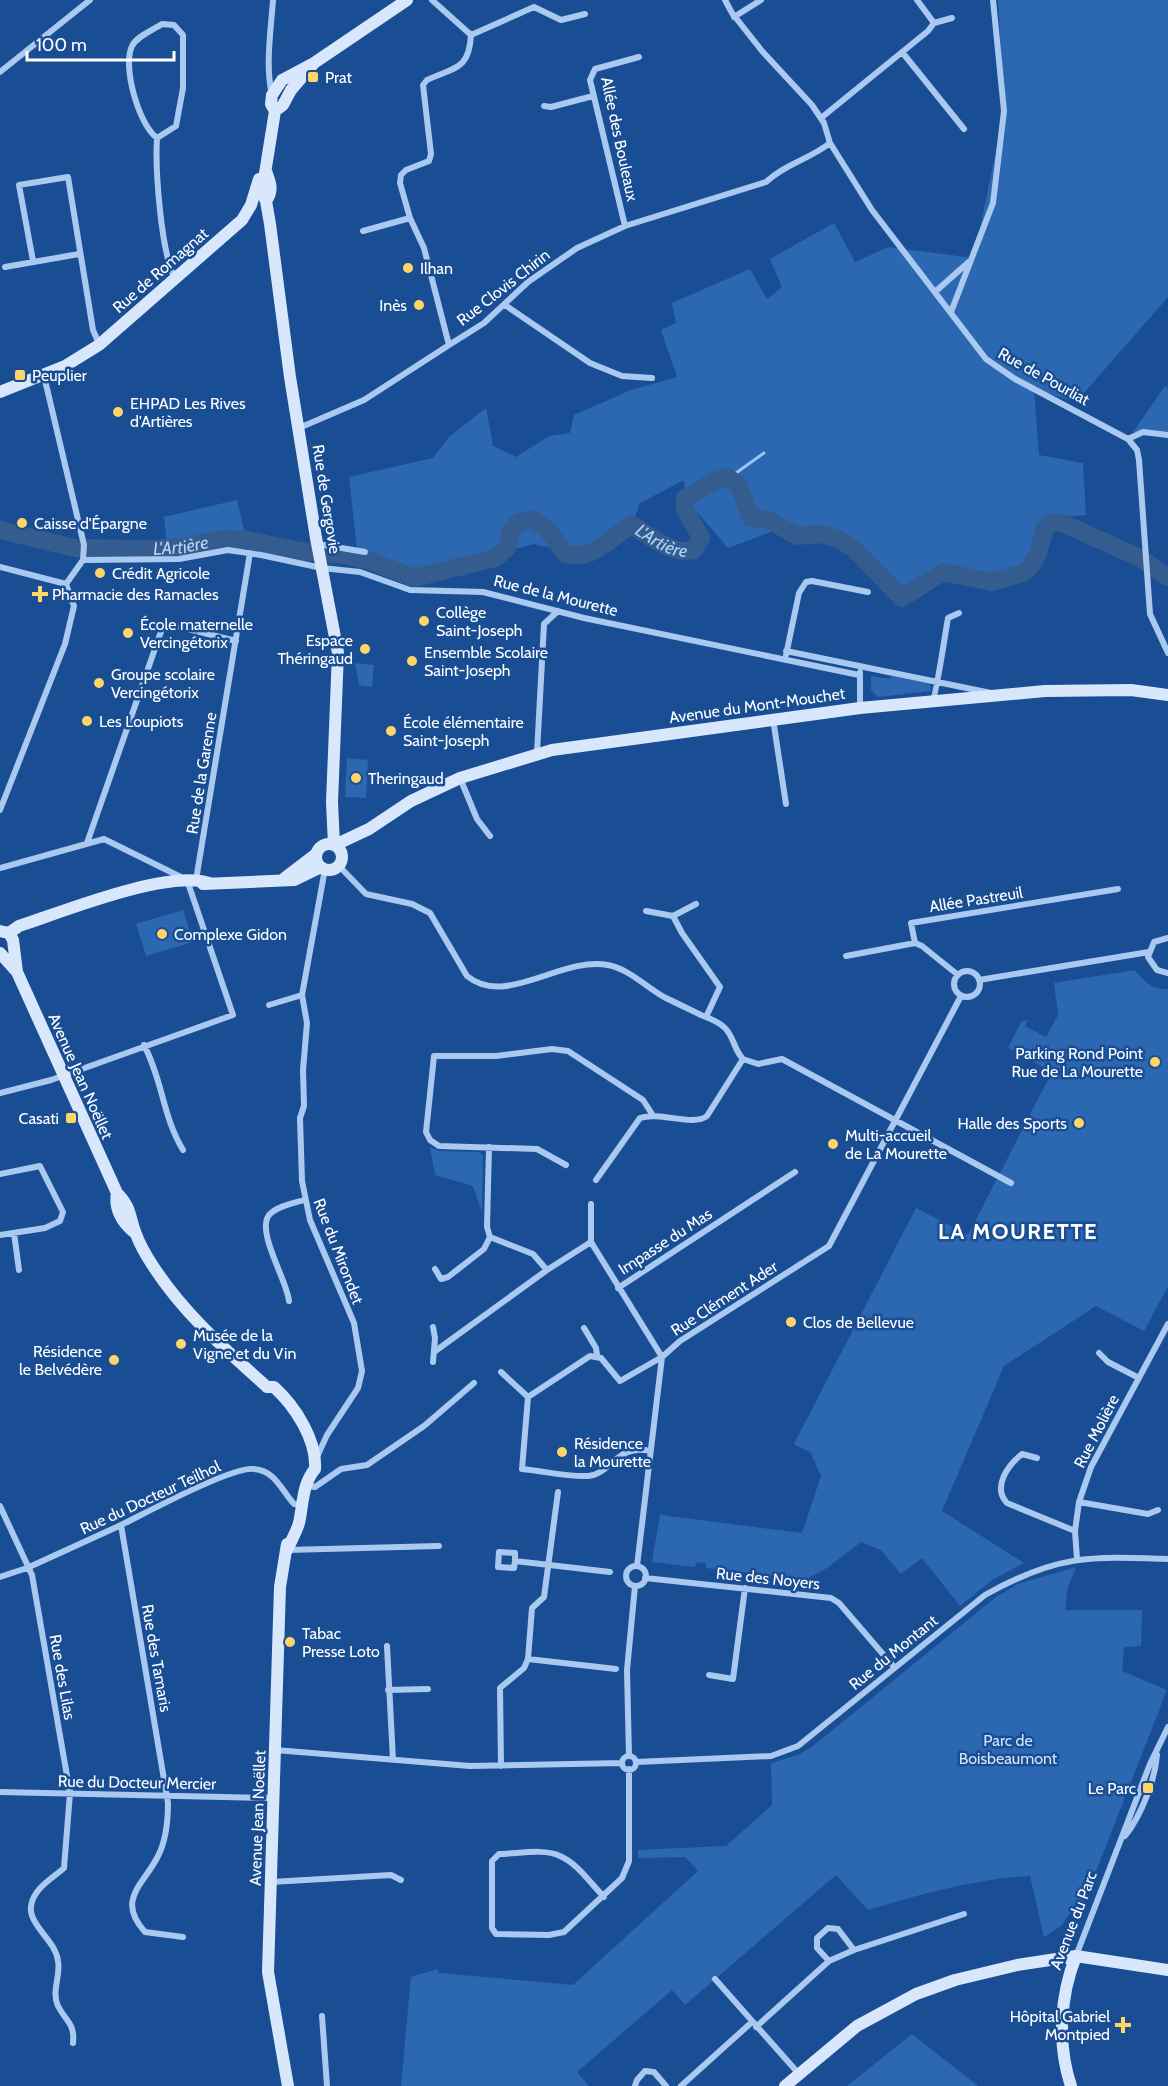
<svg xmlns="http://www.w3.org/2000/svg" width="1168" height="2086" viewBox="0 0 1168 2086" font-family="Cabin,sans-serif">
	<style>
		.green { fill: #2c68b2 }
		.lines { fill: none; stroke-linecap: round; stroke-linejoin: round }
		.stream { stroke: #9dc4f2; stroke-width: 3 }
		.river { stroke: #355c8e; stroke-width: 18 }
		.minor { stroke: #aac9f0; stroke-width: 6 }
		.secondary { stroke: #d8e7fb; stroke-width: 12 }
		.poi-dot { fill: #ffd469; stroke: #194e94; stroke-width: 2 }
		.labels { text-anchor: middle; stroke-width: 5; stroke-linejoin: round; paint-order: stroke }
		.poi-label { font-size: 16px; fill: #fff; stroke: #194e94; text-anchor: start }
		.street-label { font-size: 16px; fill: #fff; stroke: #194e94 }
		.park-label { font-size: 16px; fill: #d1e4fb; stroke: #194e94 }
		.water-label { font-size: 18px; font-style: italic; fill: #b6d3f7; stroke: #194e94 }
		.district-label { font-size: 22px; font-weight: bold; letter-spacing: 1.5px; fill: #fff; stroke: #194e94 }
	</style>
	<rect width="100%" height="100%" fill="#194e94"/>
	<path class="green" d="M998,0H1168V297L1076,402L1034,389L1039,455L1083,463L1086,515L1041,519L1031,566L991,582L943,572L899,597L853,548L820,534L784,527L728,548L685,498L684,480L640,503L632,525L583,555L533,544L414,578L358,559L349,477L433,458L450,436L486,408L493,446L516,457L549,436L570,433L574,415L631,390L677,377L661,330L676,323L672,303L750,269L767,299L782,287L770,259L834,223L855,262L888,247L974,258L1004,111Z
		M1165,386L1168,389V437L1133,432Z
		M237,500L245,534C262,539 300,542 311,548L271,544L239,535L162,546L84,545L83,542L167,544L164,517Z
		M355,663L374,665L372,687L359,685Z
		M871,676L890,679L891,676L930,684L931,691L878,697L871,690Z
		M347,758L368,760L366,798L345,797Z
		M183,910L193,942L146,956L136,924Z
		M1135,970C1144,982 1152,990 1168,989V1286L1144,1331L1096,1306L1004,1366L942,1511L1024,1563L992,1580L960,1606L922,1558L901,1574L881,1550L861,1542L827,1568L804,1580L706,1568V1563L696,1562L695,1567L652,1562L660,1515L802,1533L821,1476L811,1453L794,1444L916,1208L968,1235L1052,1072L1008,1048L1021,1022L1028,1020L1025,1026L1046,1037L1058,1015L1054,983Z
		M430,1147L439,1151L479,1152L483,1155L482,1212L473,1186L435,1175Z
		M1076,1567L1067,1590L1065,1610H1142L1141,1646L1124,1647L1122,1671L1167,1690L1080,1912L1070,1913L1061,1926L1044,1937L1030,1876C974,1879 922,1894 868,1910L836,1875L685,2005L672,1990L577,2072L589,2086H401L411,1977L437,1969L439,1973L573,1985L698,1871L685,1857L638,1858V1850L726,1846L772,1805L771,1763L798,1755L813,1746L996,1597L1018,1584Z
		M912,2034L978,2086H847Z"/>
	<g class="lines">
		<path class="stream" d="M729,478L764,453"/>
		<path class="river" id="s1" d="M0,530L75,548L153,549L184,547L222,539L247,540L300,551L345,555L373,562L414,578L495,558L507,548L511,530L518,523L531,519L548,530L565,554C595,561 608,538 632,525C650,536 673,556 694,550L701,538L685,509V498L717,480L727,477L738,484L751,518L769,520L797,536L820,534L838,539L853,548L902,598L943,572L991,582L1023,573L1031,566L1038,553L1045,528L1052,523H1062L1138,557L1168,577"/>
		<path class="minor" d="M432,0L471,35
			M725,0L732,13L762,51L812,105L824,123L830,143L872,210L986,359L1015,379L1128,439L1137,450L1139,460L1150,614L1168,653
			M734,17L761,0
			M934,23L952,18
			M162,24L174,25L183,35V88L176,126L157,138C139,125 122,67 132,46C137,36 153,30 162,24Z
			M471,35L534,7L561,20L585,14
			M902,52L964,129
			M0,72L90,0
			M272,94C265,67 271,29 273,0
			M544,106L551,107L593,96
			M821,118L928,31L934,23L917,0
			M157,138C155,170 161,252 175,279
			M625,226L590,80L595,69L639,57
			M363,231L410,218
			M33,261L19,185L68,177L93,330L99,344
			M5,267L79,254
			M936,291L971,260
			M505,305L590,363L622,376L652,378
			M951,312L993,203L1004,111L993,0
			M449,345L424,248L410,218L400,183L401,175L406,170L429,161L431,154L423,85L427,80C455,67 469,70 471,35
			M44,376L84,545L83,560L66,584
			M299,428L364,400L449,345L484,323L528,282L577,248L625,226L766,182C785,164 810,159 830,143
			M1128,439L1143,432L1168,435
			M318,544L365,552
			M83,560L179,559L228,550L261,555L322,568L360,572L410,590L483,592L584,618L859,675
			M0,567L66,584
			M786,651L991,693
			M786,655L799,593L806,582L812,581L868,592
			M933,699C936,696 946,629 948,618L959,613
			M860,708V672
			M773,719L786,804
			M537,753L544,624L558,611
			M460,778L477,819L490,836
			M0,810L65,644L74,606L66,584
			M87,843L164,623L236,641
			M339,866L366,894L412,904L430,913L467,976C506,1008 561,956 608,965C629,969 646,987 664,997C676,1003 689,1009 701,1015C709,1018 719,1022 725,1028C734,1037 734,1050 743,1059L758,1064L782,1059L1011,1183
			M0,868L104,839L187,880L233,1015L51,1080L0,1093
			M196,880L250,553
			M646,911L673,916L696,904
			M673,916L682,933L720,987L706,1017
			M1168,938L1154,942L1148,957L1157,970L1168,973
			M846,956L915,943
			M954 984a13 13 0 1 1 26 0a13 13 0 1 1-26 0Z
			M958,975L922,946L915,943L911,923L1118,889
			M979,980L1149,952
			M269,1005L302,995
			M144,1045C163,1081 162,1115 183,1150
			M489,1147L487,1227L490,1237L533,1254L547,1270
			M566,1165L537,1149L439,1146L430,1140L426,1132L434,1056H496L552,1049L568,1051L643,1100L652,1114
			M0,1174L40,1166L63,1212L60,1221L45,1228L0,1235
			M596,1180L640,1118C660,1111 693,1127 707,1116L743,1059
			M591,1204V1242L662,1357
			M14,1233L19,1270
			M435,1269L441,1279L448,1277L484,1249L490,1237
			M618,1288L795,1172
			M289,1301C287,1280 256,1232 269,1215C277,1206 294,1203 304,1200
			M433,1327L435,1338L433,1362
			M584,1328L596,1348L597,1355
			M434,1352L547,1270L591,1242
			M1099,1353L1108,1362L1139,1378
			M501,1372L528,1397
			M650,1451C617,1443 610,1475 588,1476C567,1477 543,1471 522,1469L528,1397L590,1356L601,1358L620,1381L662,1357L680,1341L829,1246L961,996
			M1037,1458L1022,1454C1008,1465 992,1487 1007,1503L1075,1531
			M316,1459L327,1435L358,1388L362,1371L354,1323L310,1220L302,1181L300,1118L304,1106L303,1070L307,1023L302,995L325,869
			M307,1486L315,1487L341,1469L367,1465L424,1426L474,1383
			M1079,1502L1148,1514L1158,1510
			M0,1506L32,1575L70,1793L64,1868C55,1876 44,1882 37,1892C16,1921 55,1935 58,1961C61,1976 51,1991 58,2006C66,2022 75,2023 73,2043
			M121,1525L168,1803C168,1821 166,1842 157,1858C143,1885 116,1900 145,1932L183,1937
			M287,1550L439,1546
			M1077,1559L1075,1531L1079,1502L1091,1467L1168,1324
			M515,1561V1553L499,1552L498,1567L514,1568L515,1561L610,1572
			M637,1566L662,1357
			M626 1576a10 10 0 1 1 20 0a10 10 0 1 1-20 0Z
			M0,1577L27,1568C58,1554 89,1540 119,1526C144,1514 232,1466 254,1469C276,1471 281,1490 294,1504L301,1505
			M645,1578L831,1598L839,1603L894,1667
			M387,1646L393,1760
			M528,1659L616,1669
			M709,1675L733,1679L745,1588
			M388,1690L428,1689
			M275,1750L470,1766L622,1763
			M629,1756L627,1670L635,1586
			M622 1763a7 7 0 1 1 14 0a7 7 0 1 1-14 0Z
			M636,1762L771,1756L798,1746L985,1595C1056,1555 1089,1556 1168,1559
			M501,1766L500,1688L524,1668L528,1659L532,1608L544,1597L558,1492
			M0,1792L273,1798
			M1125,1836C1141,1816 1155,1780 1157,1755
			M271,1882L391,1875L401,1880
			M604,1897C591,1884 577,1863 560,1856C543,1848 517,1854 499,1854L492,1861V1928L496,1934L549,1935L564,1932L622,1878L629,1861V1769
			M1076,1956L1150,1764L1168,1727
			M829,1961L817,1948V1938L828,1928L838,1929L854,1950
			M715,1979L799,2074
			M322,2016L327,2086
			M756,2027L829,1961L854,1950L964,1914
			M635,2086L637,2080L645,2071L654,2072L666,2086
			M681,2086L752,2022"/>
		<path class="secondary" d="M314,63L291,90L283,105L275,111L262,192L266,201L270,224L290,377L316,538L338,653L332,802L334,845
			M275,111L271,104L272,95L282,80L314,63L407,0
			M266,171C270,182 274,190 266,201
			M0,392L65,366L99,345L242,220L251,205L259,179
			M316 857a13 13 0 1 1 26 0a13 13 0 1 1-26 0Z
			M335,845L369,829L411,801L460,778L552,750L860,708L1045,691L1131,690L1168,695
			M282,880L316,854
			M203,884L294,880L321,867
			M0,931L9,933L13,940L17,972L117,1193C132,1208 129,1217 136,1234C140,1245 147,1257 153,1266C184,1314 226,1350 267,1387H274C295,1406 317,1440 315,1469C302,1484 303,1506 299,1523C296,1533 291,1541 287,1550
			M9,933L19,926C62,912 168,869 209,883
			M0,953L17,972
			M117,1193C114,1209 122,1223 135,1233
			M287,1544L280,1587L268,1972L288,2086
			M785,2086L857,2026L916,1994L955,1980L1017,1965L1076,1956L1168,1970
			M1071,2086C1057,2044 1060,1996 1076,1956"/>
	</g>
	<g class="poi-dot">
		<rect x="307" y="71" width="12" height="12" rx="3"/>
		<circle cx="408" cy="268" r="6"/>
		<circle cx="419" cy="305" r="6"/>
		<rect x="14" y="369" width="12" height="12" rx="3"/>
		<circle cx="118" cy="412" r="6"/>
		<circle cx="22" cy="523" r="6"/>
		<circle cx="100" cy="573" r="6"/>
		<path d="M37 585h6v6h6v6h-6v6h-6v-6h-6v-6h6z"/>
		<circle cx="424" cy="621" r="6"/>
		<circle cx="128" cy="633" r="6"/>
		<circle cx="365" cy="649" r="6"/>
		<circle cx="412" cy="661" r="6"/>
		<circle cx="99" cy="683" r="6"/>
		<circle cx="87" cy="721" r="6"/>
		<circle cx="391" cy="731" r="6"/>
		<circle cx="356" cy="778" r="6"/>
		<circle cx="162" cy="934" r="6"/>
		<circle cx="1155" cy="1062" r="6"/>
		<rect x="65" y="1112" width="12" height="12" rx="3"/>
		<circle cx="1079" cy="1123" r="6"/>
		<circle cx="833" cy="1144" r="6"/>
		<circle cx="791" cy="1322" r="6"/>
		<circle cx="181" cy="1344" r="6"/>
		<circle cx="114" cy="1360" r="6"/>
		<circle cx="562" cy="1452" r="6"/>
		<circle cx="290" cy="1642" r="6"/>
		<rect x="1142" y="1782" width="12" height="12" rx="3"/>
		<path d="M1120 2016h6v6h6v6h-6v6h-6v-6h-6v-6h6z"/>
	</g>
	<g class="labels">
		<g class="poi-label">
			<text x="325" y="83">Prat</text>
			<text x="420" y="274">Ilhan</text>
			<text x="407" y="311" text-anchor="end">Inès</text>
			<text x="32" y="381">Peuplier</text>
			<text x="130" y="409">EHPAD Les Rives<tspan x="130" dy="18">d'Artières</tspan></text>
			<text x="34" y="529">Caisse d'Épargne</text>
			<text x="112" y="579">Crédit Agricole</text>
			<text x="52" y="600">Pharmacie des Ramacles</text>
			<text x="436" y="618">Collège<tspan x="436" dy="18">Saint-Joseph</tspan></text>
			<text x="140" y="630">École maternelle<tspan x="140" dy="18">Vercingétorix</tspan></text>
			<text x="353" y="646" text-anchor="end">Espace<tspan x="353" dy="18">Théringaud</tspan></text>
			<text x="424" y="658">Ensemble Scolaire<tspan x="424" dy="18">Saint-Joseph</tspan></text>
			<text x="111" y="680">Groupe scolaire<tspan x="111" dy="18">Vercingétorix</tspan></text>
			<text x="99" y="727">Les Loupiots</text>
			<text x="403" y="728">École élémentaire<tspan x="403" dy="18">Saint-Joseph</tspan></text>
			<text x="368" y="784">Theringaud</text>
			<text x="174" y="940">Complexe Gidon</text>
			<text x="1143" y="1059" text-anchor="end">Parking Rond Point<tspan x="1143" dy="18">Rue de La Mourette</tspan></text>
			<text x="59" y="1124" text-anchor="end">Casati</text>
			<text x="1067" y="1129" text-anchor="end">Halle des Sports</text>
			<text x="845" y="1141">Multi-accueil<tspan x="845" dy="18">de La Mourette</tspan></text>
			<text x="803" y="1328">Clos de Bellevue</text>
			<text x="193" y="1341">Musée de la<tspan x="193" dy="18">Vigne et du Vin</tspan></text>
			<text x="102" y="1357" text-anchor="end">Résidence<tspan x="102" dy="18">le Belvédère</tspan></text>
			<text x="574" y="1449">Résidence<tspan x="574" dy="18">la Mourette</tspan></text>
			<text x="302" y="1639">Tabac<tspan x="302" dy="18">Presse Loto</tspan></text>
			<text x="1136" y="1794" text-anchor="end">Le Parc</text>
			<text x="1110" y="2022" text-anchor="end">Hôpital Gabriel<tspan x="1110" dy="18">Montpied</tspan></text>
		</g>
		<g class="street-label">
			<text transform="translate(620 139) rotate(78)" y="6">Allée des Bouleaux</text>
			<text transform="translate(160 270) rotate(-41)" y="6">Rue de Romagnat</text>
			<text transform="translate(503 287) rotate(-38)" y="6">Rue Clovis Chirin</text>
			<text transform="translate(1044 376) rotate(29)" y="6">Rue de Pourliat</text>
			<text transform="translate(327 499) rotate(81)" y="6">Rue de Gergovie</text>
			<text transform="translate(556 595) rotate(14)" y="6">Rue de la Mourette</text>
			<text transform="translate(757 705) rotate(-8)" y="6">Avenue du Mont-Mouchet</text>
			<text transform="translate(201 773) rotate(-81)" y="6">Rue de la Garenne</text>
			<text transform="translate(976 899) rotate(-9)" y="6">Allée Pastreuil</text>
			<text transform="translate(81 1076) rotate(66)" y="6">Avenue Jean Noëllet</text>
			<text transform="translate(665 1241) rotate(-33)" y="6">Impasse du Mas</text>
			<text transform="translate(339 1251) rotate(69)" y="6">Rue du Mirondet</text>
			<text transform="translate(724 1298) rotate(-33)" y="6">Rue Clément Ader</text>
			<text transform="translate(1096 1431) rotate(-63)" y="6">Rue Molière</text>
			<text transform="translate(150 1497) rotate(-25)" y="6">Rue du Docteur Teilhol</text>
			<text transform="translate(768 1578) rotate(6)" y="6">Rue des Noyers</text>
			<text transform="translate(893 1652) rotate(-39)" y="6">Rue du Montant</text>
			<text transform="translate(157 1658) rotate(80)" y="6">Rue des Tamaris</text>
			<text transform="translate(63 1677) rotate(80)" y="6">Rue des Lilas</text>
			<text transform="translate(137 1782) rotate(1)" y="6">Rue du Docteur Mercier</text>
			<text transform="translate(257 1818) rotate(-88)" y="6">Avenue Jean Noëllet</text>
			<text transform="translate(1073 1920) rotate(-69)" y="6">Avenue du Parc</text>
		</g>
		<g class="park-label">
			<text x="1008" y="1746">Parc de<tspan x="1008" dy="18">Boisbeaumont</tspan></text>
		</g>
		<g class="water-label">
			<text dy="6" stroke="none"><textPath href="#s1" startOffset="723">L'Artière</textPath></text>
			<text dy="6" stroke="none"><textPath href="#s1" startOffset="183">L'Artière</textPath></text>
		</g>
		<g class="district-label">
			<text x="1018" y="1239">LA MOURETTE</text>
		</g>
	</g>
	<path d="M27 51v9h147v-9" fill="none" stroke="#ffffff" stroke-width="3"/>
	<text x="36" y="51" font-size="18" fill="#ffffff" stroke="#194e94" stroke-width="4.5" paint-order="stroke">100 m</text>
</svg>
